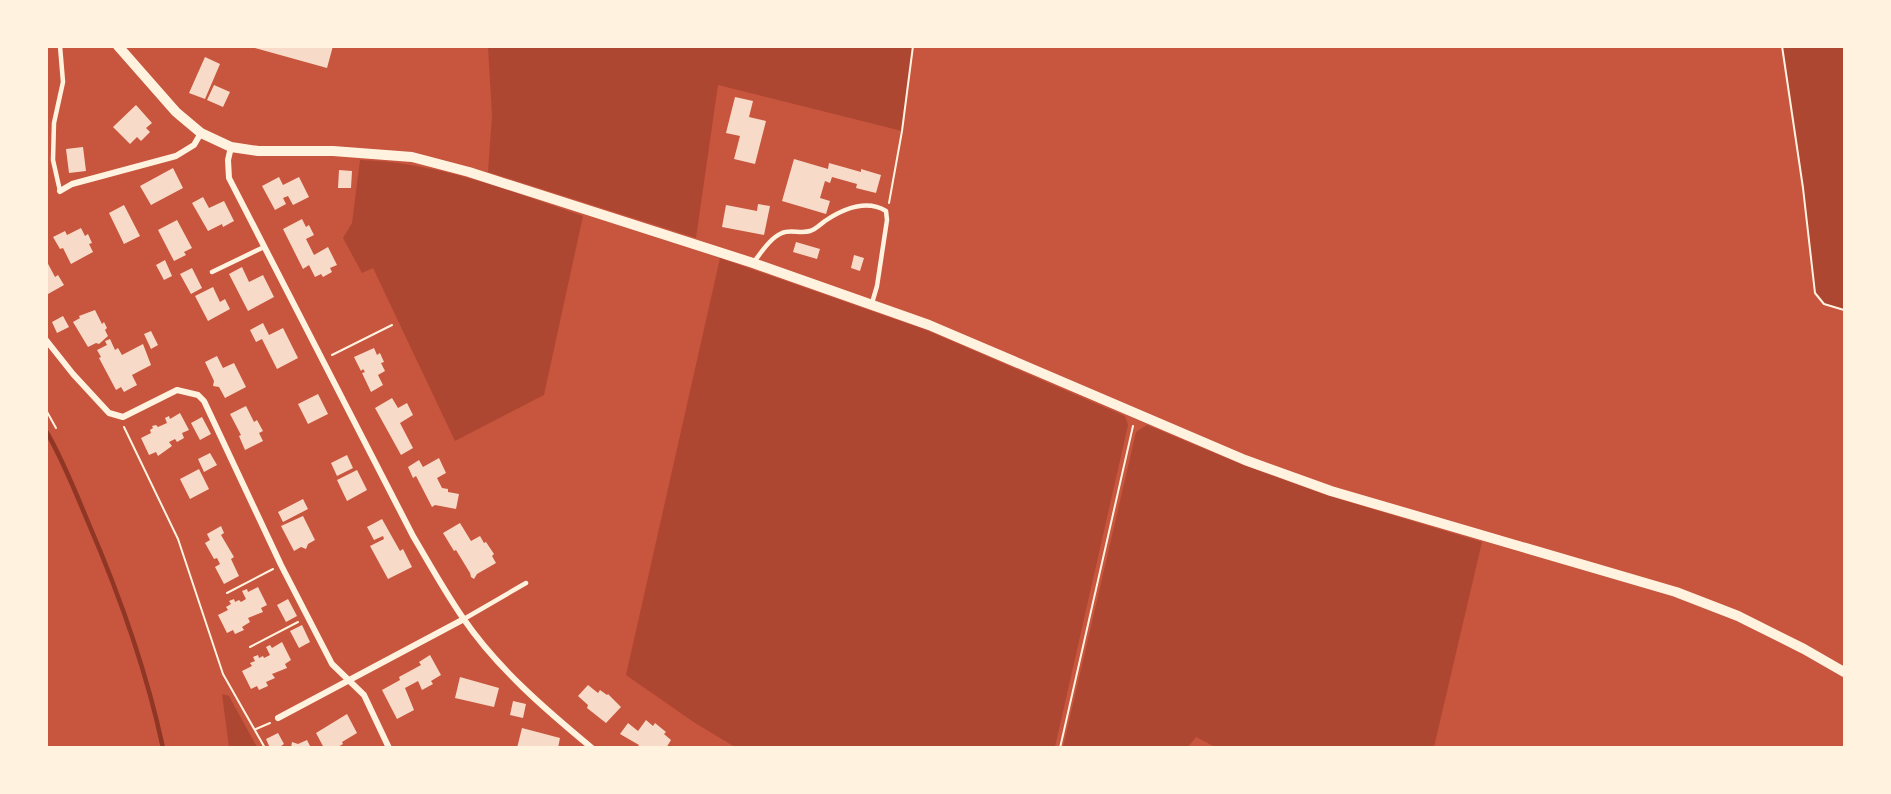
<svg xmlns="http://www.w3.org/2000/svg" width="1891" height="794" viewBox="0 0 1891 794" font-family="'Archivo Narrow',sans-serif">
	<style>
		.green { fill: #ae4732 }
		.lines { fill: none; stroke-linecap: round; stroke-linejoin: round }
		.stream { stroke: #8f3625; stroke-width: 4.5 }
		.building { fill: #f7dbc8 }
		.path { stroke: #fff3e0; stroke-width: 2 }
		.service { stroke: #fff3e0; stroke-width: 4.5 }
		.minor { stroke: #fff3e0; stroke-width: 6 }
		.tertiary { stroke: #fff3e0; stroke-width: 10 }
	</style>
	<rect width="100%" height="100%" fill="#c8553d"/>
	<path class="green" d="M488,47H913L902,131L718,85L696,238L488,172L492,115Z
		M1782,47H1844V310L1824,304L1815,293L1803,188Z
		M360,160C437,162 510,191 583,216L544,395L455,441L373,268L362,273L343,238L352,223Z
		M720,258L926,330L1125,416L1128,425L1055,747H735L695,723L626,675Z
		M1147,425L1243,465L1329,496L1482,542L1434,747L1217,748L1196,737L1188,747H1063L1136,432Z
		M222,694L229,696L257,747H229Z"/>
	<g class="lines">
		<path class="stream" d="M46,431C63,460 75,491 88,522C120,596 146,668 163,748"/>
	</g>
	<path class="building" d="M248,46H333L327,68Z
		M205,57L220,64L205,99L189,93Z
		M214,85L230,92L223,107L207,100Z
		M735,97L753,101L749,117L766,121L755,164L734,159L740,136L726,133Z
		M136,105L152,123L146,128L150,132L141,141L137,137L130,144L113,127Z
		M83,147L86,171L69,173L66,149Z
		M794,159L828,169L829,163L861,172V169L881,175L876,193L856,188L857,184L832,177L830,183L825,181L820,198L830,201L826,214L782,201Z
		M173,168L183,188L151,205L140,186Z
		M339,170L352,171L351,188H338Z
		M279,177L283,185L299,177L309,197L293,205L288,196L283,198L286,204L275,210L262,186Z
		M203,197L209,208L224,201L234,221L223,227L222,224L208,231L192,203Z
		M758,204L770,206L764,235L722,227L726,205L757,211Z
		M124,205L140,236L124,244L109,213Z
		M302,219L306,227L309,225L314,235L306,239L314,255L328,247L337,265L330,268L332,272L323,277L321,274L315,277L309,265L303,269L283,229Z
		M177,220L192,248L184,252L186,255L174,261L158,230Z
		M81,228L85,236L88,234L92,243L89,244L93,252L71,264L63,248L60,249L53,237L65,231L67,235Z
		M796,242L820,249L817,259L793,252Z
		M854,255L864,258L860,271L851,268Z
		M46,260L55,277L58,275L64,285L48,294Z
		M165,260L172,276L164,280L156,265Z
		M242,267L249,282L263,275L274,297L248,311L229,274Z
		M192,268L202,288L191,294L180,274Z
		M213,287L220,302L225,299L230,309L208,321L195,296Z
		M95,310L102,324L104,322L107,328L105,330L108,336L99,344L96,343L88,347L73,322L80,318L79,316Z
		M63,316L69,327L57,333L52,322Z
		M263,323L269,335L283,328L298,358L277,369L262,339L256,342L250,330Z
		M151,331L158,345L151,349L144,334Z
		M110,339L115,350L118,348L122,355L143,344L151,365L132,375L137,385L124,392L121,387L116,390L99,358L101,357L97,350L107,345L105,341Z
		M374,348L377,355L380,353L384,362L381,363L385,371L378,375L383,385L371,392L362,373L365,372L363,369L361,371L354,357Z
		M217,356L223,368L234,363L246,387L225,398L219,387L213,386L214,381L205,362Z
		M318,394L328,414L308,424L298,404Z
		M392,398L398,408L407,403L413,415L400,423L413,448L401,455L375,408Z
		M246,406L254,422L257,420L263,431L259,433L263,441L245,450L239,436L241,435L230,414Z
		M180,413L189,430L182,433L184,438L177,442L175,439L169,442L172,446L158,456L156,452L149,455L141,438L151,433L150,430L153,428L152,426L156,425L158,427L167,423L165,418L169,416L170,419Z
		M202,417L211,434L200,440L191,423Z
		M210,453L217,465L204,472L198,459Z
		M347,455L353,468L337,476L331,463Z
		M439,458L446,473L437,478L442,488L448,489V492L459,494L456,509L435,505L432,507L416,476L413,478L408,467L419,460L423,467Z
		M199,469L209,489L190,499L180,479Z
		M357,470L367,490L347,501L337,480Z
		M303,499L308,509L283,522L278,512Z
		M303,516L315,540L308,544L306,549L301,547L294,551L281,526Z
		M382,519L400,551L403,549L412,567L388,579L370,546L384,539L383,536L374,540L367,527Z
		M460,523L471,541L480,536L484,543L486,542L494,554L492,556L496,563L477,574L474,579L471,577L470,573L456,550L454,551L443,533Z
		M221,526L224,533L221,535L234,557L231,559L239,576L224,584L215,567L220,564L217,558L214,559L205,543L210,540L207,534Z
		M258,587L267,605L261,608L263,612L248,618L250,622L242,627L244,630L235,634L233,630L227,633L218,615L228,610L226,607L231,604L229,601L234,599L235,602L239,600L241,602L246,599L242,591L247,589L248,592Z
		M288,599L297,616L286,622L277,605Z
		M302,625L310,642L299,648L290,631Z
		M282,642L291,660L285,664L287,668L272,674L275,678L266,682L268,686L259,690L257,686L251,689L242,671L252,666L250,663L255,661L253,657L258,655L259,658L263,656L264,658L270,655L266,647L270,645L272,648Z
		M430,655L441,675L431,681L433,684L422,690L418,681L405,688L414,710L397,719L382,690L400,680L399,677L421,665L419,662Z
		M460,677L499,688L494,707L455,698Z
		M588,685L598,693L600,690L607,695L608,694L621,707L606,723L587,708L588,705L578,696Z
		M513,701L526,704L523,718L510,715Z
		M347,714L357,733L342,742L343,744L336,748H324L316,733Z
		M646,720L653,726L655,723L666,732L664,734L671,740L666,748H637L639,745L620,734L628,723L638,731Z
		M522,728L560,738L558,748H517Z
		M278,733L284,744L278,748H270L266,739Z
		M307,740L311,748H291L292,742L298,744Z"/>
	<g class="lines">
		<path class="path" d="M1782,46L1803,188L1815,293L1824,304L1844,310
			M889,203L902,131L913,46
			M332,355L392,325
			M46,410L56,428
			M124,427L178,539L223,674L265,748
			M227,593L273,569
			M250,647L298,622
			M256,729L270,723
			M1060,748L1133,426"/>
		<path class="service" d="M60,191L53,160L54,123L63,82L60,46
			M753,263C761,253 770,238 782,233C790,229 801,234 810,231C815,230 821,224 825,221C843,209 866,199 886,211L887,220L877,286L872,303
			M212,272L264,247
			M464,619L526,583"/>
		<path class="minor" d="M231,147L228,160L229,178L413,536C429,563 445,592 463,618C497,668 546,710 592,748
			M60,191L72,184L176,156L194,145L201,133
			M46,340L73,374L109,413L123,417L177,390L198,395L204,401L281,565L332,664L364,695L389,748
			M278,718L464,619"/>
		<path class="tertiary" d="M118,46L176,112L201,133L231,147L258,151H333L412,157L469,172L753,263L929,325L1245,460L1331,491L1676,592L1738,616L1804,649L1844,672"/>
	</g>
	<rect width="1891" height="794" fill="none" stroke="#fff3e0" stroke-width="96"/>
</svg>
